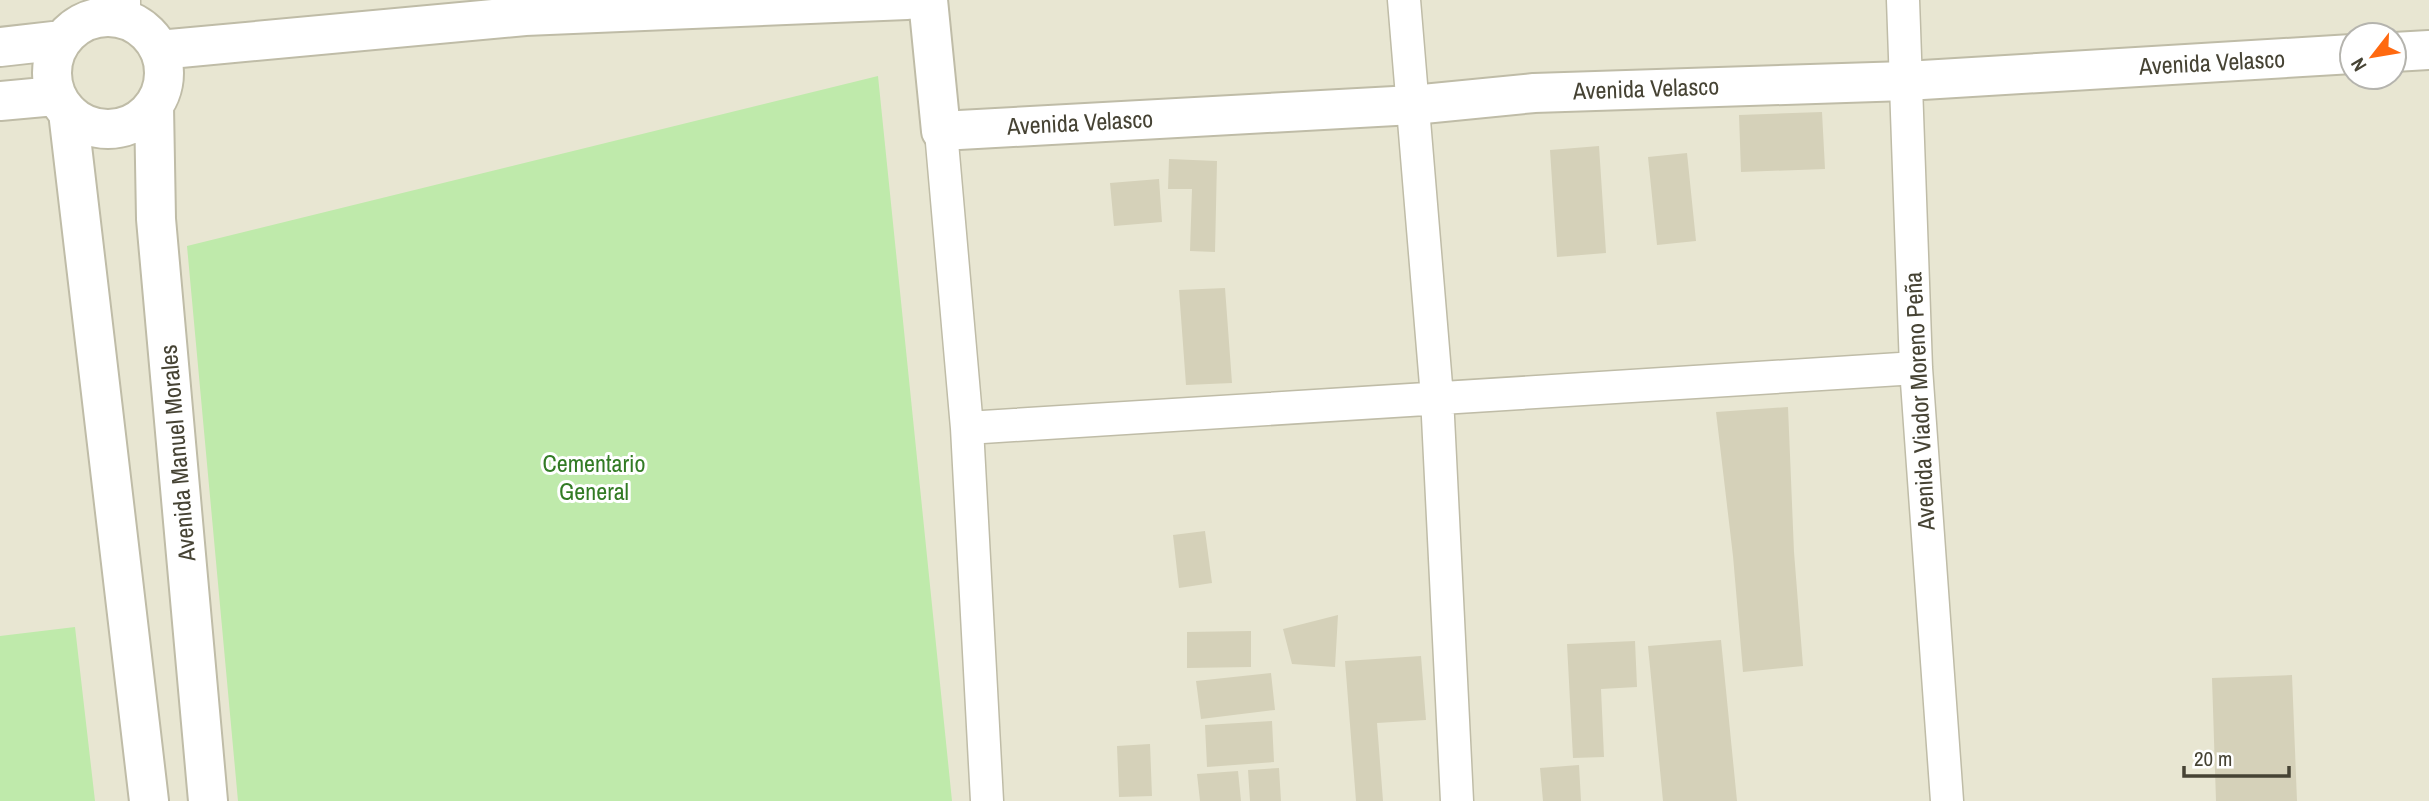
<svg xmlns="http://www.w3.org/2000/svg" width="2429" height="801" viewBox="0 0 2429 801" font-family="'Archivo Narrow',sans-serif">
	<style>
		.residential { fill: #e8e6d2; fill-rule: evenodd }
		.green { fill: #bfeaab }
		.building { fill: #d5d1b9 }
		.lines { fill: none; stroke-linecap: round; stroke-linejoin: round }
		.service-casing { stroke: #bfbca7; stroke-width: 19 }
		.minor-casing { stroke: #bfbca7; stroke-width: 35 }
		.tertiary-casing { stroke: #bfbca7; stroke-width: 42 }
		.service { stroke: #fff; stroke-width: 16 }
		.minor { stroke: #fff; stroke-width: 32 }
		.tertiary { stroke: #fff; stroke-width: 38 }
		.labels { text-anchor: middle; stroke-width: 6; stroke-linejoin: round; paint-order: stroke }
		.street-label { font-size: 24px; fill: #464334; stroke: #fff }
		.park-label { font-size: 24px; fill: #327b24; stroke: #fff }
	</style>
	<rect width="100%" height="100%" fill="#f3f2e4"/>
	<path class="residential" d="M0,0H2429V801H0ZM2352,35H2394V77H2352Z"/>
	<path class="green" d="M878,76L952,801H238L187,246Z
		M75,627L95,801H0V636Z"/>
	<path class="building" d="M1822,112L1825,169L1741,172L1739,115Z
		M1599,146L1606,253L1557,257L1550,150Z
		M1687,153L1696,241L1657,245L1648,157Z
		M1169,159L1217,161L1215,252L1190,251L1192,189H1168Z
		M1159,179L1162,222L1114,226L1110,183Z
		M1225,288L1232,383L1186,385L1179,290Z
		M1788,407L1794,552L1803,666L1743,672L1733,556L1716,412Z
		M1205,531L1212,583L1179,588L1173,535Z
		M1338,615L1335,667L1292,664L1283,629Z
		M1251,631V667L1187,668V632Z
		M1721,640L1737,801H1663L1648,646Z
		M1635,641L1637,687L1601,689L1604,757L1573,758L1567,644Z
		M1421,656L1426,720L1377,723L1383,801H1356L1345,661Z
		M1271,673L1275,710L1201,719L1196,681Z
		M2292,675L2297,801H2216L2212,678Z
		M1272,721L1274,762L1207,767L1205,725Z
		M1150,744L1152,796L1119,797L1117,746Z
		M1579,765L1581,801H1543L1540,768Z
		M1279,768L1281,801H1250L1248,770Z
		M1238,771L1241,801H1200L1197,774Z"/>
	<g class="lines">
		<g class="service-casing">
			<path id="service" d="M132,0V22"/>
		</g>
		<g class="minor-casing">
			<path id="minor" d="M1404,0L1437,397L1457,801
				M1903,0L1916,368L1947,801
				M941,131L967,428L987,801
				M967,428L1916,368"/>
		</g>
		<g class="tertiary-casing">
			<path id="tertiary" d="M928,0L941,131L1413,105L1534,93L1906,81L2352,54
				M52 73a56 56 0 1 1 112 0a56 56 0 1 1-112 0Z
				M0,47L62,40
				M159,50L525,16L907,0
				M2394,52L2429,50
				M0,101L55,96
				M154,106L156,219L208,801
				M68,112L149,801"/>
		</g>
		<use href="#service" class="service"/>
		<use href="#minor" class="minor"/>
		<use href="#tertiary" class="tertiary"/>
	</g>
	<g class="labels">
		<g class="street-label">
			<text transform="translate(2212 63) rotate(-3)" y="8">Avenida Velasco</text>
			<text transform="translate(1646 89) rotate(-2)" y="8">Avenida Velasco</text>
			<text transform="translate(1080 123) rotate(-3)" y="8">Avenida Velasco</text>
			<text transform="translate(1920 401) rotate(-93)" y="8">Avenida Viador Moreno Peña</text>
			<text transform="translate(178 453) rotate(-95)" y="8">Avenida Manuel Morales</text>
		</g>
		<g class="park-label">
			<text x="594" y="472">Cementario<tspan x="594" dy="28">General</tspan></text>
		</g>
	</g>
	<g transform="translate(2373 56) rotate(239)"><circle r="33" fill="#ffffff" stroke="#b5b4ae" stroke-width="2"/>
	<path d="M0-5L12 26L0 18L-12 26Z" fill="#ff6910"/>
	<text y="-10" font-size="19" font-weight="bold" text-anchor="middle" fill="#464334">N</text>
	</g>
	<path d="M2184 766v10h105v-10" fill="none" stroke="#464334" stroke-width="3.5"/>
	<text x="2194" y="766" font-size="21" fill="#464334" stroke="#ffffff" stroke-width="5" paint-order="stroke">20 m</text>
</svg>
